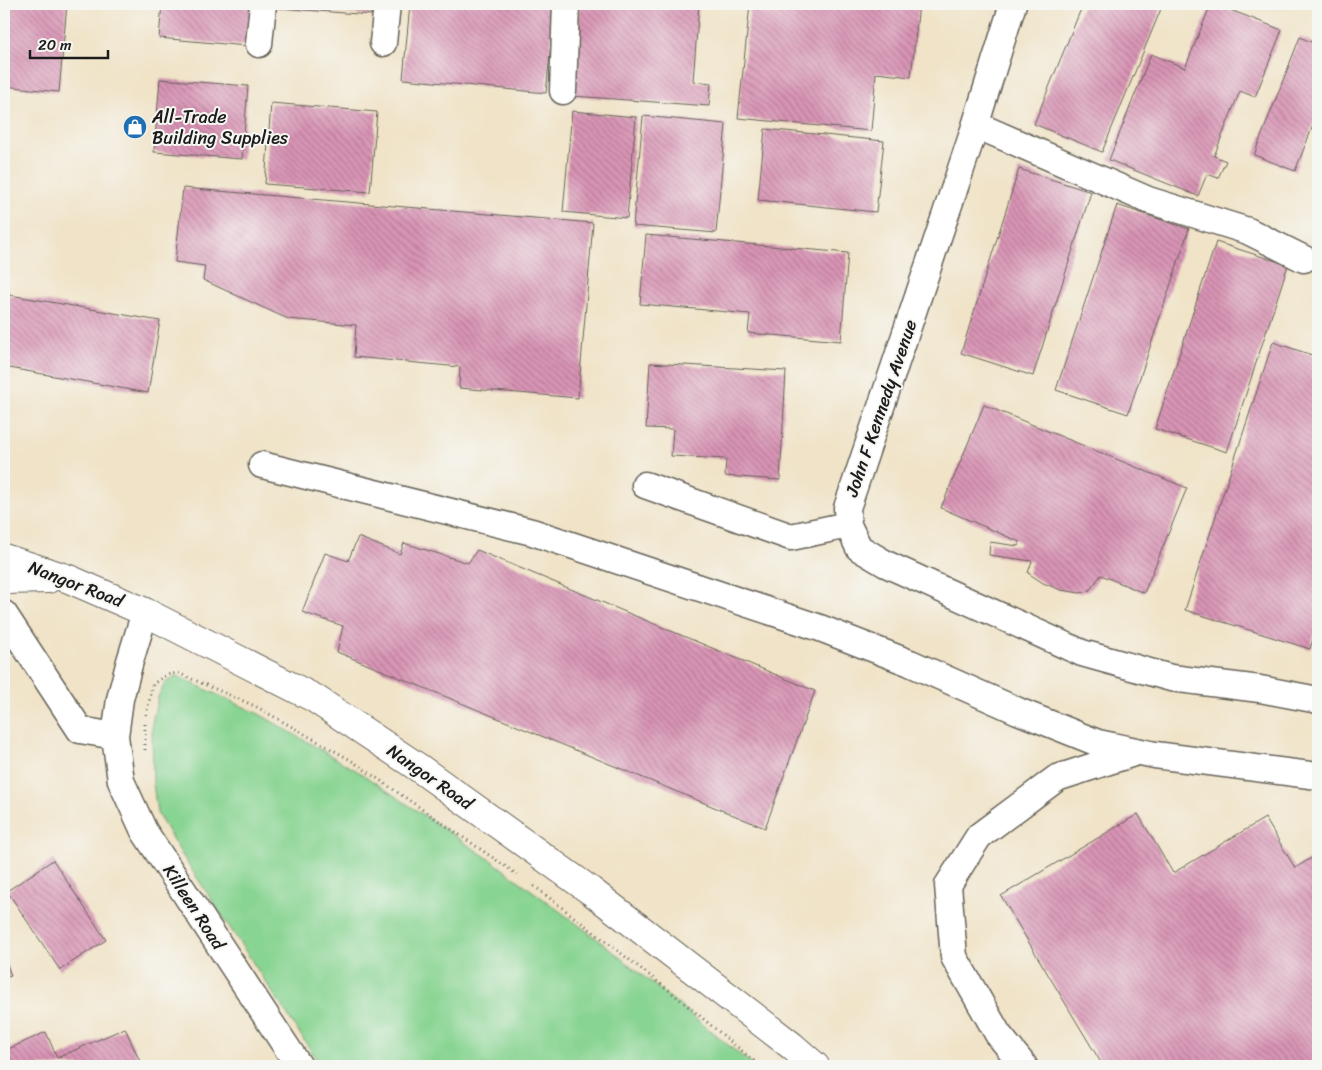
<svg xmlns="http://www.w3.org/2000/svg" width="1322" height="1070" viewBox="0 0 1322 1070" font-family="Sriracha,sans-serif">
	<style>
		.grass { fill: #88d492; stroke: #527857 }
		.building { fill: url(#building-back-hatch) }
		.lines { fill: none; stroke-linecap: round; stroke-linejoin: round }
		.minor-casing { stroke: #666258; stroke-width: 29 }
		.major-casing { stroke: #666258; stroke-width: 30 }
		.path { stroke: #666258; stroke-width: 3; stroke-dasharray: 1 4; stroke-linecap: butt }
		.minor { stroke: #fff; stroke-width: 26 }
		.major { stroke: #fff; stroke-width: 28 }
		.labels { text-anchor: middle; stroke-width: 4; stroke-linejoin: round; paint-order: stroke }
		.poi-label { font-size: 18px; fill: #1c1c1c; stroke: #f6f6f2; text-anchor: start }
		.street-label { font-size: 18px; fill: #1c1c1c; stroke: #f6f6f2 }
	</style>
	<defs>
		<pattern id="building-back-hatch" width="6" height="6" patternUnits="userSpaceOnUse" patternTransform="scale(1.25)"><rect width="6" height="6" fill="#d994b5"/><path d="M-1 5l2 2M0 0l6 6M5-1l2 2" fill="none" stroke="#af7892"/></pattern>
	</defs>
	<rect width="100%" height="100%" fill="#f6f6f2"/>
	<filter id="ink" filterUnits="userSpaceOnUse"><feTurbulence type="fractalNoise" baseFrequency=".02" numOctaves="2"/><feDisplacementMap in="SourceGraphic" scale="10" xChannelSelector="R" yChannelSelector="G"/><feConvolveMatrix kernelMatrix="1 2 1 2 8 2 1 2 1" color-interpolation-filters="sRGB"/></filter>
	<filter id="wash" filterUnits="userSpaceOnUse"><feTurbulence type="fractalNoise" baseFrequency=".0096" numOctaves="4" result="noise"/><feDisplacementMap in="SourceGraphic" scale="20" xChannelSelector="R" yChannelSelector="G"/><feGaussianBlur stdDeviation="1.12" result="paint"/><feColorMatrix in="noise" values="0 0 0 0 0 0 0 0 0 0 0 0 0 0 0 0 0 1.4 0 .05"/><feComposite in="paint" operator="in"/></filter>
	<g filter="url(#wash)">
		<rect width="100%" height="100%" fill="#f0e3c7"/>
		<path class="grass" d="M177,676L259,714L359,772L492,861L600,941L754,1066H321L182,855L157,813L153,783L152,723L158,697L165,683Z"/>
		<g id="blocks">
			<path class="building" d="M4,4H67L59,92L4,86Z
				M162,4H263L247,46L159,38Z
				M278,4H371V15L278,8Z
				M410,4H555L546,93L403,79Z
				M580,4H699L693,81L711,83L709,106L573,96Z
				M750,4H919L911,77L876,73L871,131L738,118Z
				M1083,4H1163L1102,152L1034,124Z
				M1211,4H1215L1282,30L1255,97L1240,91L1214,156L1226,161L1218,178L1207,174L1198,196L1109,160L1151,54L1185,68Z
				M1300,37L1318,45V113L1295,171L1254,155Z
				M160,79L248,86L242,159L154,152Z
				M271,103L377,112L370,192L265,184Z
				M572,111L636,117L627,218L563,212Z
				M643,116L726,124L716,233L633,226Z
				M765,129L884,141L876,212L758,200Z
				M1019,169L1091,192L1033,376L961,353Z
				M183,188L593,223L578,398L459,388L460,367L354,357L356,325L288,319L203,280L205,266L175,262Z
				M1117,205L1189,229L1128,414L1056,390Z
				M646,235L848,253L841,341L748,333L750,314L640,304Z
				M1216,242L1288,265L1227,452L1155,429Z
				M4,294L160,321L148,393L4,367Z
				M1273,342L1318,357V623L1310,649L1185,610Z
				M650,363L786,371L780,480L725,476L726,459L671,456L673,429L646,428Z
				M984,405L1187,488L1144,593L1101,575L1089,591L1080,593L1061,590L1043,583L1028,573L1032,561L989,555L990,542L1018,546L1020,542L941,508Z
				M358,537L400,554L404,543L468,563L477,550L815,691L765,828L337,652L343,626L302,612L325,553L348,561Z
				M1138,814L1173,873L1265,818L1295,868L1318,854V1066H1103L1001,896Z
				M53,860L106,940L60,970L7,891Z
				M4,956L11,976L4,978Z
				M125,1028L142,1066H4V1051L46,1032L57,1058Z"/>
		</g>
	</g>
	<g filter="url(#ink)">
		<use href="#blocks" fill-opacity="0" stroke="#666258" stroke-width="1"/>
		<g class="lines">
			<g class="minor-casing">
				<path id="minor" d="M1013,4L971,139L847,508L848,525L859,548L886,564L1082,653L1171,678L1260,689L1318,700
					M383,43L387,4
					M259,44L263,4
					M563,91L566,4
					M976,125L1148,200L1248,231L1304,259
					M262,465L532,532L820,628L910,663L1018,711L1098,743L1155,755L1318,776
					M645,485L791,537L848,525
					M145,612L130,661L120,699L115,736L121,781L144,831L299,1066
					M4,614L80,730L115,736
					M1024,1066L998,1034L954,957L948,885L979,836L1057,778L1137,752"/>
			</g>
			<g class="major-casing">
				<path id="major" d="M4,558L69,579L145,612L314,698L419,768L591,891L792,1046L815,1066
					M4,580L48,579"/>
			</g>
			<path class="path" d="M146,715L153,684L166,675L178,673L255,706L349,759L518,875
				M145,724V750
				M534,886L671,992L760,1066"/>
			<use href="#minor" class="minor"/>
			<use href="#major" class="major"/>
		</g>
	</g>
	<defs>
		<g id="shop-disc" transform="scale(1.25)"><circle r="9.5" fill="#1f6fb2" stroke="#f6f6f2"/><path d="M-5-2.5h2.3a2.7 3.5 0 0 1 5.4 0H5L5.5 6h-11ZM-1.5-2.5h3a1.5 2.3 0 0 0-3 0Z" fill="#fff"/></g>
	</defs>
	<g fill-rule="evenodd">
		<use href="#shop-disc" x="135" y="127"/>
	</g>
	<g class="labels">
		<g class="poi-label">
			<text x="152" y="123">All-Trade<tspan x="152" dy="21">Building Supplies</tspan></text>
		</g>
		<g class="street-label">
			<text transform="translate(881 408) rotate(-71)" y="6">John F Kennedy Avenue</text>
			<text transform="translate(76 584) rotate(21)" y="6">Nangor Road</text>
			<text transform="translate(430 777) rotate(35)" y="6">Nangor Road</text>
			<text transform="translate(194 907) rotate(57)" y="6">Killeen Road</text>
		</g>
	</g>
	<rect width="1322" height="1070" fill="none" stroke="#f6f6f2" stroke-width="20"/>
	<path d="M30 50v8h78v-8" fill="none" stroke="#1c1c1c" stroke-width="2.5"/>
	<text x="38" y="50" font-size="15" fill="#1c1c1c" stroke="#f6f6f2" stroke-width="4" paint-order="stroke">20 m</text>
</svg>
